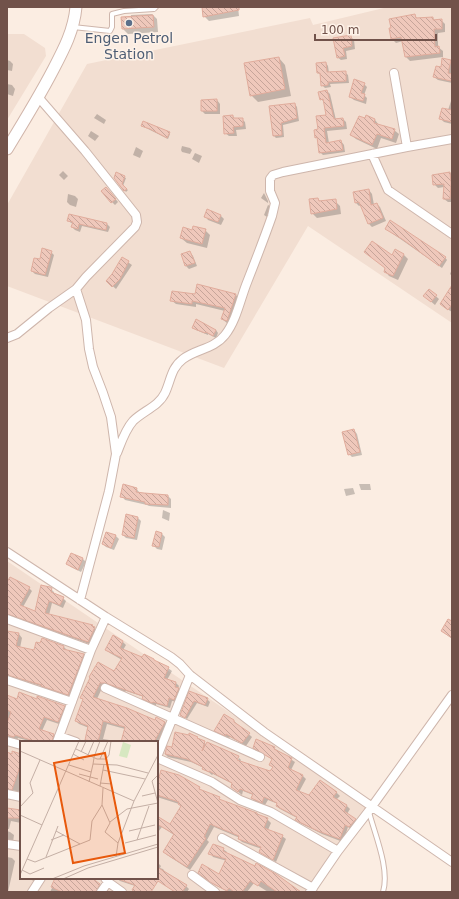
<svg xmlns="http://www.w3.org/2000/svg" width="459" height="899" viewBox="0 0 459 899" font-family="'DejaVu Sans',sans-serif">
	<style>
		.residential { fill: #f2ded1; fill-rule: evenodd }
		.shadow { fill: #0003 }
		.building { fill: url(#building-back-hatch); stroke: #e1ac9c }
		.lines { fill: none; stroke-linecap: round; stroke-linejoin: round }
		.lane-casing { stroke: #ceb6ac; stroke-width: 6 }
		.street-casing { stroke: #ceb6ac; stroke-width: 10 }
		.secondary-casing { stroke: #d0b5aa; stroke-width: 13 }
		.lane { stroke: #fff; stroke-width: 4 }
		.street { stroke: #fff; stroke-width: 8 }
		.secondary { stroke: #fff; stroke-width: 11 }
		.service-dot { fill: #5c6f8a; stroke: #fef2e8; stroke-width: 1.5 }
		.labels { text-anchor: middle; stroke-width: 3; stroke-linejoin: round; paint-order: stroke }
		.service-label { font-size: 14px; fill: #4e5e75; stroke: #fef2e8 }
		.inset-road { fill: none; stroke: #c4afa5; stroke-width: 1 }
		.view { fill: #e8590c; fill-opacity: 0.15; stroke: #e8590c; stroke-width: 2 }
		.inset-edge { fill: none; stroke: #71524a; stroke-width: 2 }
	</style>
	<defs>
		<pattern id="building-back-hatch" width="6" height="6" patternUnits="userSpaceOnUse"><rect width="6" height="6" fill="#efc8bb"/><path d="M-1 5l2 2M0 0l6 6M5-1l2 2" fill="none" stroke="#c6a59a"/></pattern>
	</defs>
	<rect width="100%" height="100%" fill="#fbede2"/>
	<path class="residential" d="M388,7H452V323L308,226L224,368L7,286V205L87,64L310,18L313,25Z
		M7,34H24L45,48L46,56L7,120Z
		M7,561L370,808L312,892H7ZM21,742H157V878H21Z"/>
	<path class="shadow" d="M131,7H147L132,8Z
		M203,7H238L239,16L209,21L204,16Z
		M152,14L157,19L158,32L128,34L123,29L131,17V15Z
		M415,16L418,19L433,18L435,21L441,20L445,24V32L438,33V47L443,51V57L410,61L406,57L403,41L396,43L392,39Z
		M350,36L354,40L355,49L346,51L347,59L341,60L337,57L334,39Z
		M279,58L285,65L291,96L258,102L251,95Z
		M7,60L10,61L13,64L12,71L7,70Z
		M450,61L452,63V83L438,80L434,77L441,68Z
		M326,63L328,66L329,73L345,72L348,75L349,83L330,84L331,87L325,88L322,85L321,75L318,73Z
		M7,84L12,85L15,89L13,96L7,94Z
		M364,84L367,87L364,95L367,98L366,104L354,100L350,97Z
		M327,91L330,94L336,120L343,119L346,122L347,129L327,131L329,143L341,141L344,145L345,152L323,155L320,152L319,140L316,137L328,116L325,103L321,99Z
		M217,100L220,104V114H205L202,111Z
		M451,101H452V124L444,122L441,119L448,110Z
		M295,104L297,107L299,121L283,125L284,137L276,138L274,136L270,107Z
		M97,114L106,120L104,124L94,118Z
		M233,116L235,119H242L245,122L246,129L236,130L237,136H229L225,133Z
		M375,120L379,125L394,130L399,134L396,143L381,138L377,149L356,139L351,135Z
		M142,126L169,133L170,134L168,139Z
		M91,131L99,136L95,141L88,136Z
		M182,146L190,148L192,150L190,154L182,152L181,150Z
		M136,147L143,151L140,158L133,155Z
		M195,153L202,156L199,163L192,159Z
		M63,171L68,176L64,180L59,175Z
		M116,173L126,178L123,186L128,190L126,192L115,178Z
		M452,173V202H448L444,199V187L438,188L434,184L433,175Z
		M369,190L372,194L374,205L377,204L380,207L386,221L372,227L369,224L361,205L359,206L355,202Z
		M109,191L118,202L115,205L112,202Z
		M264,193L268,201V203L261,198Z
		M68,194L75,196L78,199L76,207L70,205L67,202Z
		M318,199L321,202L335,201L340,206L341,214L317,218L312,213Z
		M268,205L270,206L267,217L264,215Z
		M220,215L224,219L221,225L208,220L205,216Z
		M68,221L107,224L110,227L108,232L82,226L80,232L75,230L72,227L73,224Z
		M386,229L444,256L447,260L442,268Z
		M205,230L210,235L207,248L187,243L181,238L193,231Z
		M395,251L404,255L408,259L398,280L389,276L385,271Z
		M51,252L54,255L48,277L35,274L32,271L40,260Z
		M190,252L193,256L197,266L189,269L186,266Z
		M122,258L132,265L116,289L107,281L112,275Z
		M452,269V276L450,274Z
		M452,287V312L444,307Z
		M429,290L439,299L435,305L428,299Z
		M196,295H236L240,299L231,324L227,323L222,319L225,311L196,304V307L176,304L171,300Z
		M193,328L216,330L218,333L216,338L208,334V335L196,330Z
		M354,430L357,434L362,455L352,457L349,454Z
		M359,484H370L371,490H361Z
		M136,488L139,492V493L168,496L171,499V508L149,506L147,505L125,500L122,496Z
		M353,488L355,494L346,496L344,489Z
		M163,510L170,513L169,521L162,518Z
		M127,515L138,518L141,521L137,540L126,538L123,535Z
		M162,534L165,537L162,550L157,549L153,545Z
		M116,536L119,539L114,550L106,547L103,544Z
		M72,554L83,559L86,562L81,572L71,567L67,564Z
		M7,584L29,588L32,591L23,607L36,613L51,589L54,592V594L63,598L66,601L63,608L52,603L49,615L92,626L97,631L92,645L13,617L7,618Z
		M452,622V639L442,631Z
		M7,632L19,634L22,638L20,648L34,652L41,644L64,647L67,650L83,655L86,658L72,697L46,689L44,687L11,677L8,674Z
		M123,642L126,645L123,650L168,668L172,671L167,680L175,682L179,686L178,688L182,692L178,702L172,701L170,708L156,704V706L147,702L144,697L126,691L125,692L111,686H103L97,699L155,721L165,722L168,726L157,753V742H122L125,729L107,724L103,739L122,742H85L89,728L79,724L76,721L83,700L82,698L91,678L115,672L122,660L110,653L106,650Z
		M190,693L207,699L210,702L208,707L197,703L187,719L181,715Z
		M7,696L17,700H37L63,706L67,710L62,725L47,720L42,731L53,735L56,738L55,742H33L18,738L17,740L7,736Z
		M234,721L252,737L246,746L230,737L229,738L219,734L216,730Z
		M197,737L207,745L237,757L236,765L239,758L241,760L240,762L271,773L274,768L271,765L273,760L254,748H274L295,762L291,770L303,776L306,779L299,792L310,796L336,792L340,796L336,800L346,805L350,809L347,814L358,822L353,830L348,827L343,842L322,834L300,823L296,820L297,818L280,809L277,806L278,804L268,800L265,805L255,801L252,798L253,795L243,791L242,795L232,787L233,784L213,774L212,775L204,768L191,762L168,757L165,754L173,748Z
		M7,753L21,755V792L7,789Z
		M157,784L199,788L203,791L219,798L223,802L257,813L259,816L267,819L271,823L268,830L282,836L286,839L276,862L264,855L260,852L262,849L242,842L239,839L240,838L214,827L207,840L209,842L190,870L167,855L164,852L174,835L162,827L158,832H157V817L170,825L182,807L179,804L157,797Z
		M7,809L21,811V809V823L11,821L9,829H7Z
		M7,831L10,832L14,835L13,842H7Z
		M223,849L227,852L226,854L298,892H268L254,883L247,892H234L233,891L232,892H228L215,885L203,876L220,875L227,861L213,857L210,853Z
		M7,857L12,858L15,861L8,892H7Z
		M157,862L161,866L160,868L163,869L166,873L186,886L189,889L187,892H175L170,888L171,886L149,878H157Z
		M27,878H36L34,881Z
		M57,878H91L103,888L101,892H50Z
		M117,878H130L152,892H135V886L120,881Z"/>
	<path class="building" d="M202,7H239V10L203,17Z
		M415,14L416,18L433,17V20L442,19V29H434L435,47L439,46L440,53L405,57L401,37L391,39L389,28H391L389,19Z
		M153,15L154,27L122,29L121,17Z
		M351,35L352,46L343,48L345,56L337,58L333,38Z
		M279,57L285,89L250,96L244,63Z
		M442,58L451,60L448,73L452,74L451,81L433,77L436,66L441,67Z
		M326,62L327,72L346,71V81L328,82V85L321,86L320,73H317L316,63Z
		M354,79L365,83L361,93L365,94L363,101L349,97Z
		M327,90L334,119L343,118L344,126L324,128L326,143L341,140L343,150L319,153L317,137L315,138L314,130L318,129L316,116L326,115L323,99L320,100L318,92Z
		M217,99V111H201V100Z
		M295,103L297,118L281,123L282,135L273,136L269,106Z
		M442,108L452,110V122L439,119Z
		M233,115V118H243V126L233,127L234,133L224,134L223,116Z
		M366,115L375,119L374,123L395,129L392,139L377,134L372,145L350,135L359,116L365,118Z
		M143,121L170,132L167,138L150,129L141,126Z
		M116,172L125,176L122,184L127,189L124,191L114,178Z
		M450,172L451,183L450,199H443L444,184L433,185L432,175Z
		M106,187L116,199L111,203L101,191Z
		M369,189L371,205L377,203L383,218L368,224L359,202L355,203L353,192Z
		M318,198L319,201L336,199L337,209L311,214L309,199Z
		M207,209L221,215L218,222L204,217Z
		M69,214L107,223L106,230L79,224L78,229L71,227L73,222L67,221Z
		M390,220L446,257L439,266L402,239L385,229Z
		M193,226L206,229L202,244L180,238L183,227L192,230Z
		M372,241L392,255L395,249L404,254L393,276L384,272L385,268L364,252Z
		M42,248L52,251L45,275L31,271L34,258L40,259Z
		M190,251L195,263L185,266L181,254Z
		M122,257L129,261L120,279L112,287L106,281L112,274Z
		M197,284L236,294L227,321L221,319L225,308L192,301V304L170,301L172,291L195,294Z
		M452,285V304L448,310L440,304Z
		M429,289L437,295L431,302L423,296Z
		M196,319L216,330L213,336L206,332L205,333L192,328Z
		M354,429L360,452L348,455L342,432Z
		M123,484L137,488L136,492L144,493L168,495V505L145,504V502L120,497Z
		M126,514L138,517L134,538L122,535Z
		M156,531L162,533L159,547L152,546Z
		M106,532L116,535L111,548L102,544Z
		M71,553L83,558L78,570L66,564Z
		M10,577L30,587L20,605L35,611L41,585L50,587L52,588L51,592L64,597L60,605L49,601L45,613L93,625L92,626L95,627L88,642L7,614V582Z
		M448,619L452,621V638L441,631Z
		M7,631L19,633L16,646L34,650L36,642L40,643L42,638L64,646L63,649L84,654L68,695L41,686L42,685L7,675Z
		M113,635L123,641L120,648L142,657L144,654L154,659V660L169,667L164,678L176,682L175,687L179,688L174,700L169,698L167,706L153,702L152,703L142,699L143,696L105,683H100L93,697L127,708L155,720L156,717L165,722L154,742H121L125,727L103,721L98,742L85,740L88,726L75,721L83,699L80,698L90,678L89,677L98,662L114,671L122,658L105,650Z
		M189,691L208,698L205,705L194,701L185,718L180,715Z
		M19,692L37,699V696L65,706L58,722L44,717L39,729L54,734L52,742H37L15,735L14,737L7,735V723L11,712L7,710V695L17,699Z
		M224,714L234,720V722L250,733L242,743L226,734L225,736L214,731Z
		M175,732L189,735V733L198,737L197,738L205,741L202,751L207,742L239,756L237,760L270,771L273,767L269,765L272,759L253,748L256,739L275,747L274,749L292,758L288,768L303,775L296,790L309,795L320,780L337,792L333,797L347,805L344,811L356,819L349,827L345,825L340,839L318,831L295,820L297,817L276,806L277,803L264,797L262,803L251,798L253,794L240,789L238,792L231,787L232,783L209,771V772L202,769L203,767L187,759L165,754L167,746L172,747Z
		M12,751L21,754V770L19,769L12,790L7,789V752L12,754Z
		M161,770L179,775L200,787L199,789L220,797L219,799L257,813V814L268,818L264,828L283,835L273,860L259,852L261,847L238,839L239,836L210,824L204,837L206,838L187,867L163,852L174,834L157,824V816L170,824L181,806L178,804L179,802L157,795V785Z
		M7,808L21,810V818H7Z
		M213,844L224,848L223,851L255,866L256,863L276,874L301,892H277L261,881L258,886L250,881L242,892H234L229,888L227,891L210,882L198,873L202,864L219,874L226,859L208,854Z
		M157,867L187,885L182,892H175L158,881L151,892H135L132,890L135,885L118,879L157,878Z
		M55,878H92L100,884L96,892H62L51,887Z"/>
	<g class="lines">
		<g class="lane-casing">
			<path id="lane" d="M73,27L110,31L112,27V14L124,11L154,9L156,7
				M369,812C375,835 390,869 383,892"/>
		</g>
		<g class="street-casing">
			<path id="street" d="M394,73L407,147
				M39,98L85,151L136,215L137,222L135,227L86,277L76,289L86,320L89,349L93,367L103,393L111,417L116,454L109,491L80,600
				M372,154L388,190L452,234
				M7,338L17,334L49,308L76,289
				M117,453C121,443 125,430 133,421C143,411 159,406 165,393C171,380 171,368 183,359C196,349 214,349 225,335C236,321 240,301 246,285C255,262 264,239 272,216L275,203L270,191V179L273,175L283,172L407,147L452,139
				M7,552L106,617L171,657L180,664L190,675L264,732L452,862
				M7,619L91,650
				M7,680L72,702
				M105,688L260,757
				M59,736L76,742
				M7,741L21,745
				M57,742L91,650L106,617
				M157,757L190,675
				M157,758L212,782L240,800L271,812L338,851
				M7,794L21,797
				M222,838L313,888
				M7,844L21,846
				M192,875L215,892
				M105,878L108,882L122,892
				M32,892L41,878
				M101,892L108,882
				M310,892L338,851L368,812L452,695"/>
		</g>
		<g class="secondary-casing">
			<path id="secondary" d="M7,149C23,123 39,97 53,70C64,49 74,30 76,7"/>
		</g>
		<use href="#lane" class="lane"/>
		<use href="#street" class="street"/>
		<use href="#secondary" class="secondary"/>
	</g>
	<circle class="service-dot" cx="129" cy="23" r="4"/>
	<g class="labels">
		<g class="service-label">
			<text x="129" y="43">Engen Petrol<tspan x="129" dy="16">Station</tspan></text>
		</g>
	</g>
	<g transform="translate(20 741)">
		<rect width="138" height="138" fill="#fbede2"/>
		<path d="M103,1L111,4L107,17L99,15Z" fill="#d7e8c1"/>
		<path class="inset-road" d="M56,8L77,18H86L89,14L91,0M0,10L114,60M61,11L66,0M53,13L64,19M68,14L74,0M74,16L80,0M74,17L73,23L97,24L128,32M80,18L88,0M49,24L71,31M83,29L125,38M59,33L78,38M69,41L73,23M80,42L92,43M80,45L84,23M83,47L82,64L90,82L85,91L98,102M122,55L135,52M138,62L132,40L138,34M0,66L13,52L10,42L20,19M0,74L22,84L59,0M90,81L107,68L138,62M36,90L60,103M109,90L135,84M31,99L44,94M117,99L129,65M105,102L136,94M26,116L38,85M96,116L98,102L114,60L138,14M7,118L15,121L70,99L72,80L82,64M2,129L10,133L24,127M0,134L22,84M32,138L64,125L138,103M43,138L68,127L138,106"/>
		<path class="view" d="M85,12L105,112L53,122L34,22Z"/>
		<rect width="138" height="138" class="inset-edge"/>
	</g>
	<rect width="459" height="899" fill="none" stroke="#71524a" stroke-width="16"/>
	<path d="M315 34v6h121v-6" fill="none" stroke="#71524a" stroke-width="2"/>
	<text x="321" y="34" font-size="12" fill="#71524a" stroke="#fef2e8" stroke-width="3" paint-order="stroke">100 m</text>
</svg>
